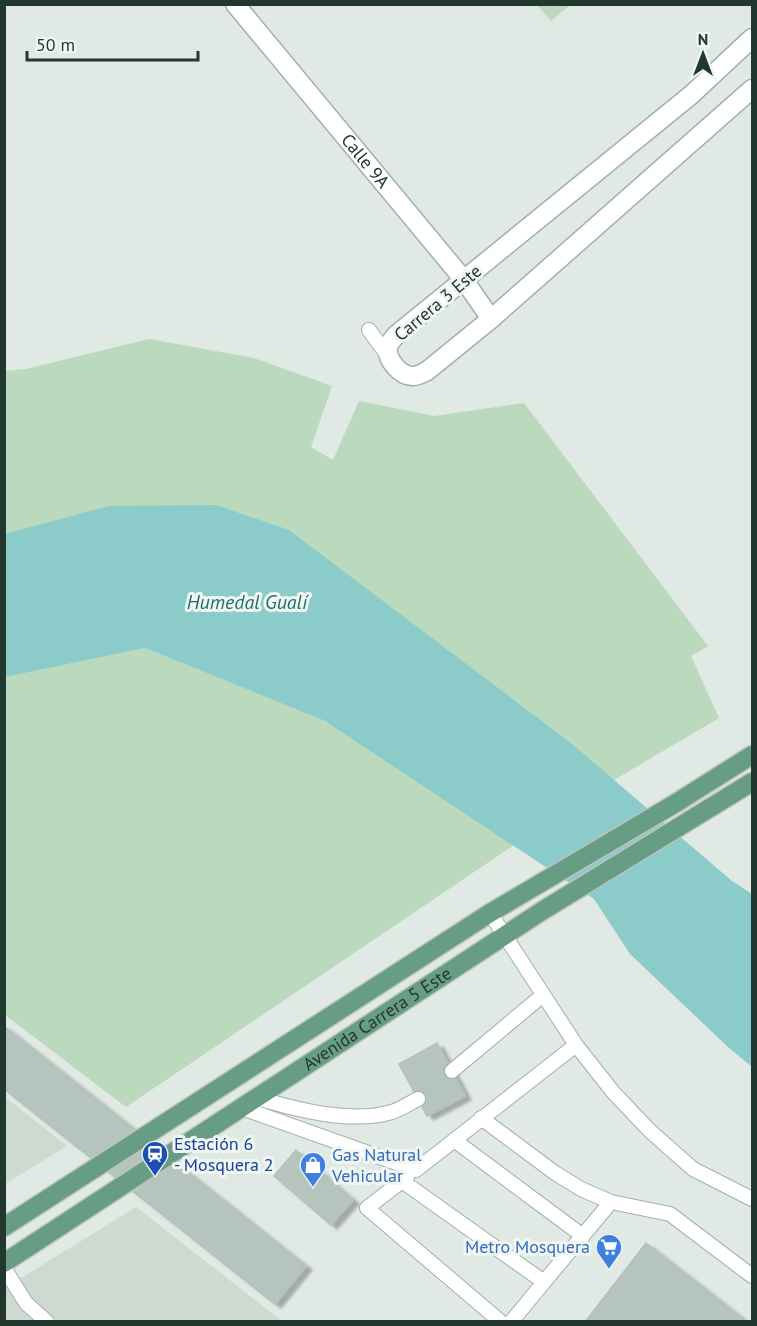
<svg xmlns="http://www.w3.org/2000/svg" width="757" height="1326" viewBox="0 0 757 1326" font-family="'PT Sans',sans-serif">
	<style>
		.built { fill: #ced9d2 }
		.green { fill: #bad9bd }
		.water { fill: #8bcbca }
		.building { fill: #b5c4bc; stroke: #b3c2b9; stroke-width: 1.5; filter: url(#shadow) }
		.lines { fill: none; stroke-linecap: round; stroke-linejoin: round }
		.service-casing { stroke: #a3b0a9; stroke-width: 16 }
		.minor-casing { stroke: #a3b0a9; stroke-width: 21 }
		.primary-casing { stroke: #bdc3c0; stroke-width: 21 }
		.service { stroke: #fff; stroke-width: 14 }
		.minor { stroke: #fff; stroke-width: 18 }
		.primary { stroke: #679c85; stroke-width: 18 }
		.labels { text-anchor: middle; stroke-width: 6; stroke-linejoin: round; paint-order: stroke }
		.street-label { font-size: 18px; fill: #22382e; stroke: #f0f6f2 }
		.transit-label { font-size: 18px; fill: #164399; stroke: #f0f6f2; text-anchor: start }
		.shop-label { font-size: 18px; fill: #366cbe; stroke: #f0f6f2; text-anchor: start }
		.water-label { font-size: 20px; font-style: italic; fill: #216f6e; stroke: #f0f6f2 }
	</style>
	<defs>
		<filter id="shadow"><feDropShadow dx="6" dy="4" stdDeviation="1.5" flood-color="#0004"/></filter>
	</defs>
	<rect width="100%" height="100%" fill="#e0e9e3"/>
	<path class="built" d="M5,1097L67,1146L5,1184Z
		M136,1207L282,1321L5,1322V1288Z"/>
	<path class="green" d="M537,5H570L551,21Z
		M149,339L254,358L332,386L311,447L333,460L359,401L434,416L524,403L708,646L691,656L719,718L614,780L289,530L9,533L5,534V371L26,369Z
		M145,648L325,721L484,822L514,845L126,1107L5,1015L4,677Z"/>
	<path class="water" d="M216,505L289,530L572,744L732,881L752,894V1067L728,1047L630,954L594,899L325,721L145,648L5,677V534L109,506Z"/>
	<path class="building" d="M4,1026L306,1266L275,1304L4,1089Z
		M437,1043L465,1096L427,1116L399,1064Z
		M296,1150L353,1200L331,1225L274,1176Z
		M646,1243L747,1322H585Z"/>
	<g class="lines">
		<g class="service-casing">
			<path id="service" d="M369,330L388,356
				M490,913L576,1045L613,1092L650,1131L693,1169L752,1199
				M452,1071L543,995
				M257,1098C298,1110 351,1124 392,1112C401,1109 410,1103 418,1099
				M242,1108L416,1170L576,1045
				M454,1140L583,1236
				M407,1177L367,1208L501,1322
				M402,1181L544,1282L611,1202L581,1189L555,1173L481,1118
				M611,1202L670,1214L752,1276
				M4,1268L26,1303L47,1322
				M511,1322L544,1282"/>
		</g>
		<g class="minor-casing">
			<g id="minor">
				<path id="s1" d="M235,4L464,280L491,319"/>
				<path d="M752,38L691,95L396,335C393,339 389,343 388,347C386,360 401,377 414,376C418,376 423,373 427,371L491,319L752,89"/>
			</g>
		</g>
		<g class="primary-casing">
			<g id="primary">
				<path d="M4,1227L490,913L676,803L752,755"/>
				<path id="s2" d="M4,1263L542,911L752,782"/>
			</g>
		</g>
		<use href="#service" class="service"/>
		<use href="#minor" class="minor"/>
		<use href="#primary" class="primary"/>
	</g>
	<defs>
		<g id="station-pin" transform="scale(1.35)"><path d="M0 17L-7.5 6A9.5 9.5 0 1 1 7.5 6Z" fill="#1a4fb4" stroke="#f0f6f2"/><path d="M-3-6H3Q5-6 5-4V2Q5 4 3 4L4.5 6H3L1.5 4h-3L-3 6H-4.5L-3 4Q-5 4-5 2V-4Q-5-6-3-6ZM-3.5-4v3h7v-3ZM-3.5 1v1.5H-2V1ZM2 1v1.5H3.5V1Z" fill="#fff"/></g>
		<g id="shop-pin" transform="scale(1.35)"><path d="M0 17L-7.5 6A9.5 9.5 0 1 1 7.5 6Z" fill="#3f7fe0" stroke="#f0f6f2"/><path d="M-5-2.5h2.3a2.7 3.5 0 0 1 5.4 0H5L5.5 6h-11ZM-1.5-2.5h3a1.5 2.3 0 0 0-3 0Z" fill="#fff"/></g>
		<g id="supermarket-pin" transform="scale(1.35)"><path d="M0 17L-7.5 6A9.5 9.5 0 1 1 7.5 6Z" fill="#3f7fe0" stroke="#f0f6f2"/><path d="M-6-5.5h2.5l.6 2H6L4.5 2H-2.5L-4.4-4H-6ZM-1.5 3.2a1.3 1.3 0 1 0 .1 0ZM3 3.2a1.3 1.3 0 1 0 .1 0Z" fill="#fff"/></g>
	</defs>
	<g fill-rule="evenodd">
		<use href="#station-pin" x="155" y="1154"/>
		<use href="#shop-pin" x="313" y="1165"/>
		<use href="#supermarket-pin" x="609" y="1247"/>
	</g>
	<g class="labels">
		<g class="street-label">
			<text dy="6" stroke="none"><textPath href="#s1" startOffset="204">Calle 9A</textPath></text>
			<text transform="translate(438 303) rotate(-40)" y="6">Carrera 3 Este</text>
			<text dy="6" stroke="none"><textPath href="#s2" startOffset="446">Avenida Carrera 5 Este</textPath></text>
		</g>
		<g class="transit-label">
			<text x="174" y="1150">Estación 6<tspan x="174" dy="21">- Mosquera 2</tspan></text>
		</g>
		<g class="shop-label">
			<text x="332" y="1161">Gas Natural<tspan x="332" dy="21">Vehicular</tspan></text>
			<text x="590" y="1253" text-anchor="end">Metro Mosquera</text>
		</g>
		<g class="water-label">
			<text x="247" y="609">Humedal Gualí</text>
		</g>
	</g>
	<rect width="757" height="1326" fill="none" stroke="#22382e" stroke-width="12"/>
	<g transform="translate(703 54)" stroke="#f0f6f2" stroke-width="4.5" paint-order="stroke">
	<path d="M0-4.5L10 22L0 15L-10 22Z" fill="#22382e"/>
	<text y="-9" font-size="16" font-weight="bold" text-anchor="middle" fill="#22382e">N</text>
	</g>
	<path d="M27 51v9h171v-9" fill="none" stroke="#22382e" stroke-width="3"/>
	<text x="36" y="51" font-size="18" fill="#22382e" stroke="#f0f6f2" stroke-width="4.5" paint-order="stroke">50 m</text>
</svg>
